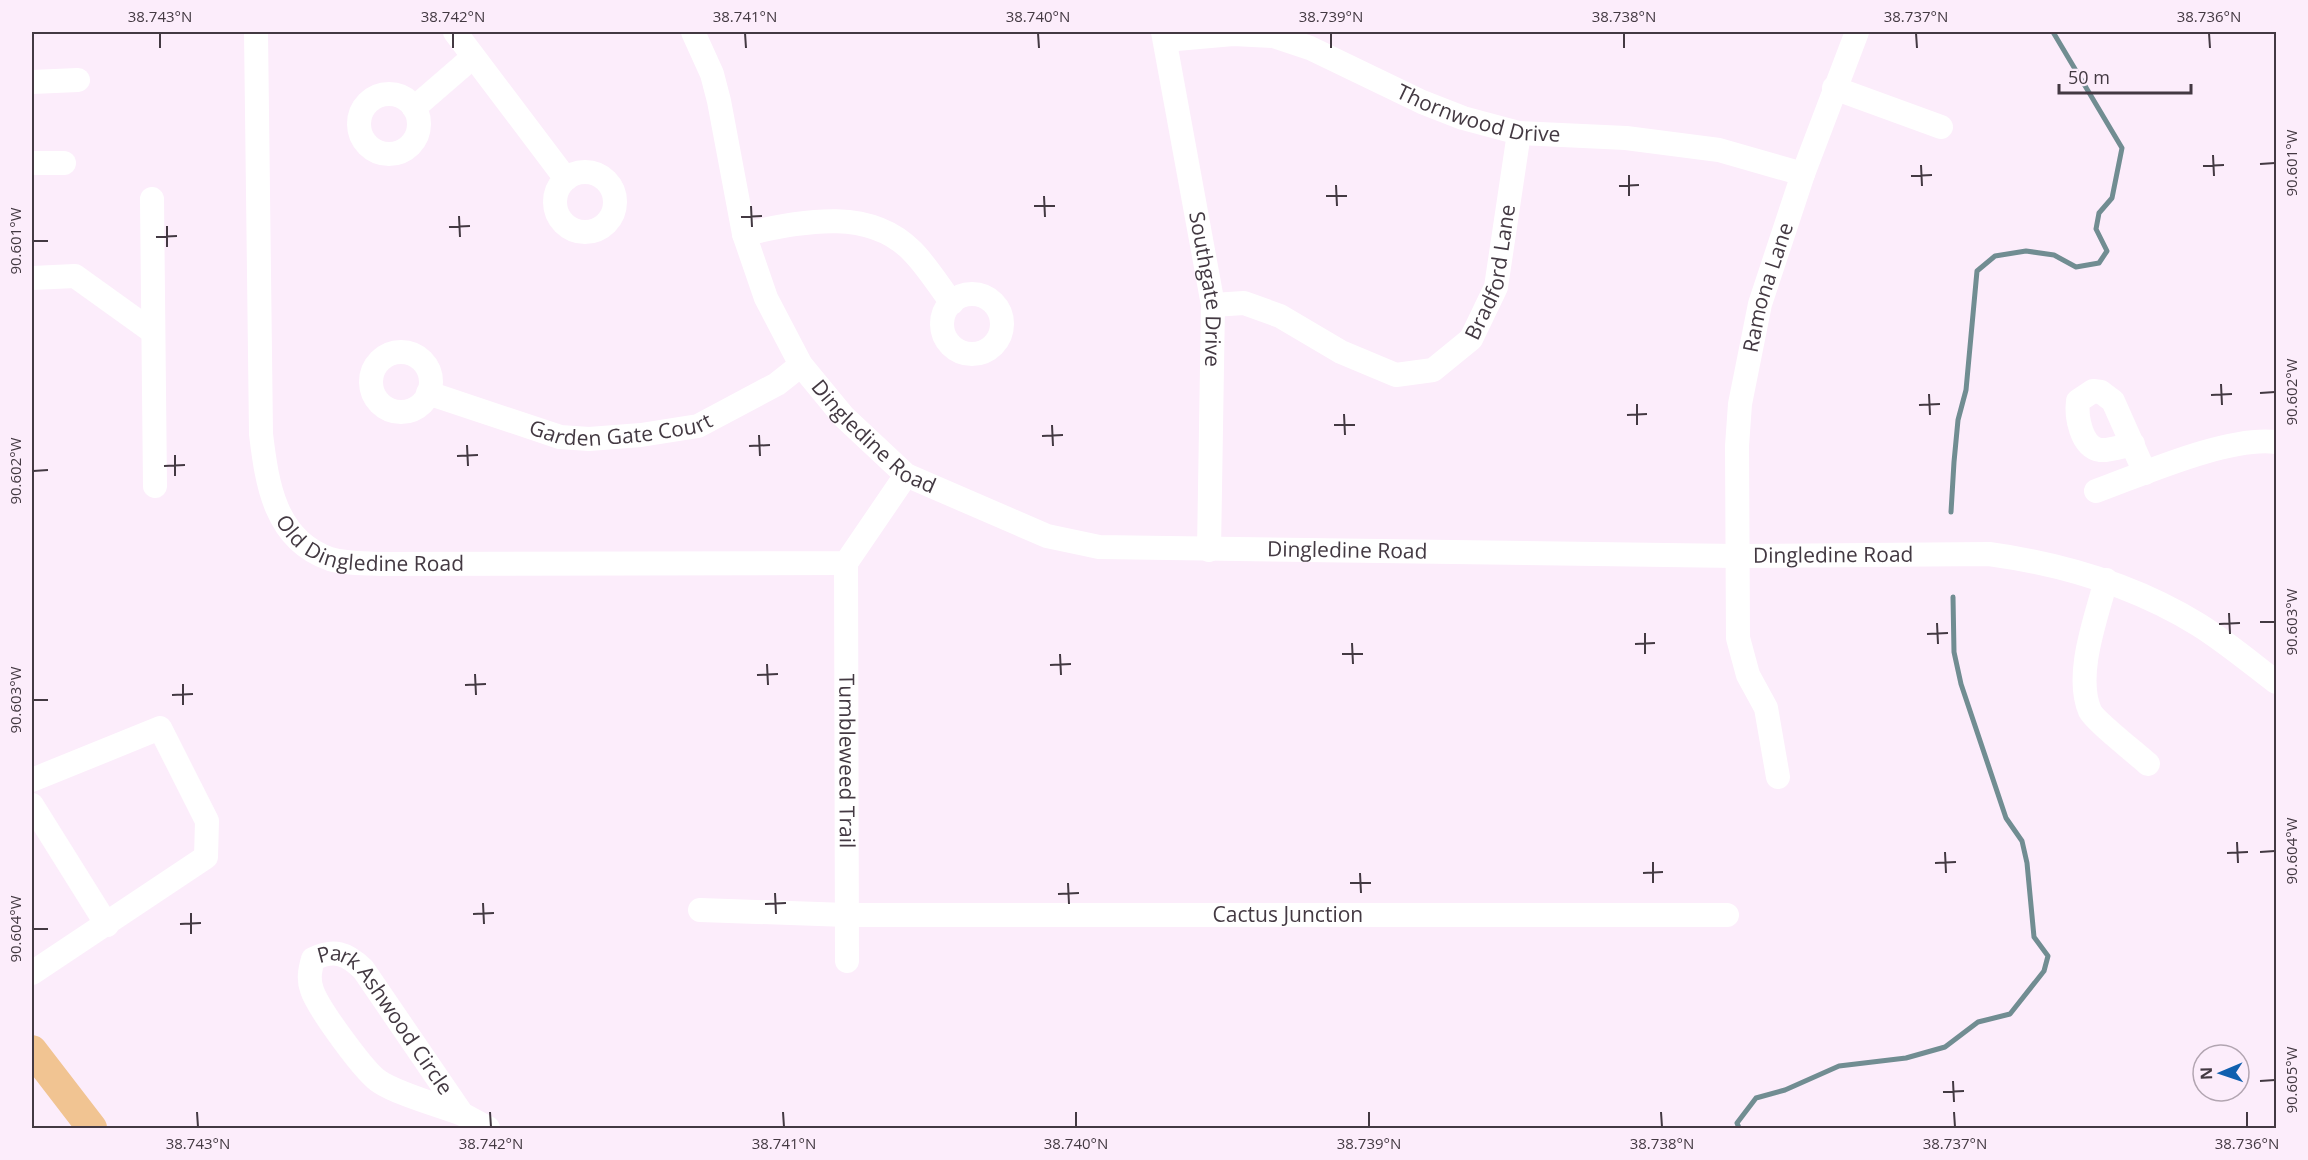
<svg xmlns="http://www.w3.org/2000/svg" width="2308" height="1160" viewBox="0 0 2308 1160" font-family="'Open Sans',sans-serif">
	<style>
		.lines { fill: none; stroke-linecap: round; stroke-linejoin: round }
		.stream { stroke: #718d92; stroke-width: 5 }
		.minor { stroke: #fff; stroke-width: 24 }
		.major { stroke: #f1c492; stroke-width: 30 }
		.ticks { fill: none; stroke: #433942; stroke-width: 2 }
		.labels { text-anchor: middle; stroke-width: 6; stroke-linejoin: round; paint-order: stroke }
		.street-label { font-size: 21px; fill: #433942; stroke: #fcedfb }
		.neatline { fill: none; stroke: #433942; stroke-width: 2 }
		.ticks-label { font-size: 15px; text-anchor: middle; fill: #433942 }
	</style>
	<rect width="100%" height="100%" fill="#fcedfb"/>
	<g class="lines">
		<path class="stream" d="M1951,512L1954,462L1958,420L1966,390L1977,271L1995,256L2026,251L2054,255L2076,267L2099,263L2107,251L2096,229L2099,213L2112,198L2122,148L2053,32
			M1739,1128L1737,1123L1756,1098L1785,1090L1839,1066L1906,1058L1945,1047L1978,1022L2010,1014L2044,971L2048,956L2034,937L2027,863L2022,841L2006,818L1961,684L1954,652L1953,597"/>
		<g class="minor">
			<path id="s1" d="M256,32L261,434C267,484 275,540 330,559C346,564 365,563 381,564L846,563L906,475"/>
			<path d="M455,32L566,179"/>
			<path id="s2" d="M693,32L712,74L719,101L744,234L766,298L801,365L843,416L906,475L1047,536L1099,547L1737,556L1989,554C2062,564 2136,586 2199,625C2226,642 2251,663 2276,682"/>
			<path id="s3" d="M1163,32L1213,305L1209,550"/>
			<path id="s4" d="M1165,40L1233,34L1274,36L1310,48L1422,102L1463,118L1519,133L1626,138L1719,150L1803,174"/>
			<path d="M32,82L78,80"/>
			<path d="M1834,88L1941,127"/>
			<circle cx="389" cy="124" r="30"/>
			<path d="M414,108L473,57"/>
			<path d="M32,163H64"/>
			<circle cx="585" cy="202" r="30"/>
			<path d="M152,199L155,486"/>
			<path d="M744,234C798,223 867,205 912,251C927,266 939,286 952,303"/>
			<path d="M32,278L75,276L153,332"/>
			<circle cx="972" cy="324" r="30"/>
			<path id="s5" d="M1213,305L1244,303L1280,316L1341,352L1396,375L1433,370L1471,339L1496,287L1519,133"/>
			<circle cx="401" cy="382" r="30"/>
			<path id="s6" d="M428,393L560,437L589,439L641,435L698,426L777,384L801,365"/>
			<path d="M2133,444C2123,446 2109,451 2100,450C2081,447 2076,416 2078,401L2093,391L2101,392L2113,401L2145,473"/>
			<path d="M2096,491C2143,474 2228,436 2276,442"/>
			<path id="s7" d="M846,563L847,961"/>
			<path d="M2106,580C2097,616 2074,674 2090,711C2095,721 2137,754 2148,764"/>
			<path id="s8" d="M1778,777L1766,708L1748,675L1738,638L1737,446L1740,404L1760,304L1803,174L1857,32"/>
			<path d="M32,780L160,728L207,821L206,857L32,973"/>
			<path d="M32,805L107,925"/>
			<path id="s9" d="M700,910L847,915H1727"/>
			<path id="s10" d="M462,1114C441,1106 398,1094 380,1082C365,1073 318,1008 312,990C308,979 310,970 313,959C334,949 346,953 363,969L462,1114L488,1128"/>
		</g>
		<path class="major" d="M32,1050L92,1128"/>
	</g>
	<path class="ticks" d="M160,33V48M453,33V48M745,33L746,48M1038,33L1039,48M1331,33V48M1624,33V48M1916,33L1917,48M2209,33L2210,48M2213,155L2214,176M2260,164L2275,163M1921,165L1922,186M2203,166L2224,165M1629,175V196M1911,176L1932,175M1336,185L1337,206M1619,186L1639,185M1044,196L1045,217M1326,196H1347M751,206L752,227M1034,206H1055M459,216L460,237M741,217L762,216M167,226V247M449,227L470,226M156,237L177,236M33,241H48M2221,384L2222,405M2260,393L2275,392M1929,394L1930,415M2211,395L2232,394M1637,404V425M1919,405L1940,404M1344,414L1345,435M1627,415L1647,414M1052,425L1053,446M1334,425H1355M759,435L760,456M1042,436L1063,435M467,445L468,466M749,446L770,445M175,455V476M457,456L478,455M164,466L185,465M33,471L48,470M2229,613L2230,634M2260,622H2275M1937,623L1938,644M2219,624L2240,623M1645,633V654M1927,634L1948,633M1352,643L1353,664M1635,644L1655,643M1060,654L1061,675M1342,654H1363M767,664L768,685M1050,665L1071,664M475,674L476,695M757,675L778,674M183,684V705M465,685L486,684M172,695L193,694M33,700H48M2237,842L2238,863M1945,852L1946,873M2260,852L2275,851M2227,853L2248,852M1653,862V883M1935,863L1956,862M1360,873L1361,893M1643,873L1663,872M1068,883L1069,904M1350,883H1371M775,893L776,914M1058,894L1079,893M483,903L484,924M765,904L786,903M191,913V934M473,914L494,913M180,924L201,923M33,929H48M1953,1081L1954,1102M2260,1081L2275,1080M1943,1092L1964,1091M197,1112L198,1127M490,1112L491,1127M783,1112L784,1127M1076,1112V1127M1369,1112V1127M1661,1112L1662,1127M1954,1112L1955,1127M2247,1112V1127"/>
	<g class="labels">
		<g class="street-label">
			<text dy="7" stroke="none"><textPath href="#s4" startOffset="330">Thornwood Drive</textPath></text>
			<text dy="7" stroke="none"><textPath href="#s5" startOffset="357">Bradford Lane</textPath></text>
			<text dy="7" stroke="none"><textPath href="#s8" startOffset="500">Ramona Lane</textPath></text>
			<text dy="7" stroke="none"><textPath href="#s3" startOffset="261">Southgate Drive</textPath></text>
			<text dy="7" stroke="none"><textPath href="#s6" startOffset="200">Garden Gate Court</textPath></text>
			<text dy="7" stroke="none"><textPath href="#s2" startOffset="456">Dingledine Road</textPath></text>
			<text dy="7" stroke="none"><textPath href="#s1" startOffset="588">Old Dingledine Road</textPath></text>
			<text dy="7" stroke="none"><textPath href="#s2" startOffset="960">Dingledine Road</textPath></text>
			<text dy="7" stroke="none"><textPath href="#s2" startOffset="1446">Dingledine Road</textPath></text>
			<text dy="7" stroke="none"><textPath href="#s7" startOffset="198">Tumbleweed Trail</textPath></text>
			<text dy="7" stroke="none"><textPath href="#s9" startOffset="588">Cactus Junction</textPath></text>
			<text dy="7" stroke="none"><textPath href="#s10" startOffset="340">Park Ashwood Circle</textPath></text>
		</g>
	</g>
	<rect width="2308" height="1160" fill="none" stroke="#fcedfb" stroke-width="66"/>
	<g transform="translate(2221 1073) rotate(268)"><circle r="28" fill="#fcedfb" stroke="#b2a5b1" stroke-width="1.5"/>
	<path d="M0-4.5L10 22L0 15L-10 22Z" fill="#1060af"/>
	<text y="-9" font-size="16" font-weight="bold" text-anchor="middle" fill="#433942">N</text>
	</g>
	<path d="M2059 84v9h132v-9" fill="none" stroke="#433942" stroke-width="3"/>
	<text x="2068" y="84" font-size="18" fill="#433942" stroke="#fcedfb" stroke-width="4.5" paint-order="stroke">50 m</text>
	<rect x="33" y="33" width="2242" height="1094" class="neatline"/>
	<g class="ticks-label">
		<text x="160" y="22">38.743°N</text>
		<text x="453" y="22">38.742°N</text>
		<text x="745" y="22">38.741°N</text>
		<text x="1038" y="22">38.740°N</text>
		<text x="1331" y="22">38.739°N</text>
		<text x="1624" y="22">38.738°N</text>
		<text x="1916" y="22">38.737°N</text>
		<text x="2209" y="22">38.736°N</text>
		<text transform="translate(2292 163) rotate(-90)" y="5">90.601°W</text>
		<text transform="translate(16 241) rotate(-90)" y="5">90.601°W</text>
		<text transform="translate(2292 392) rotate(-90)" y="5">90.602°W</text>
		<text transform="translate(16 471) rotate(-90)" y="5">90.602°W</text>
		<text transform="translate(2292 622) rotate(-90)" y="5">90.603°W</text>
		<text transform="translate(16 700) rotate(-90)" y="5">90.603°W</text>
		<text transform="translate(2292 851) rotate(-90)" y="5">90.604°W</text>
		<text transform="translate(16 929) rotate(-90)" y="5">90.604°W</text>
		<text transform="translate(2292 1080) rotate(-90)" y="5">90.605°W</text>
		<text x="198" y="1149">38.743°N</text>
		<text x="491" y="1149">38.742°N</text>
		<text x="784" y="1149">38.741°N</text>
		<text x="1076" y="1149">38.740°N</text>
		<text x="1369" y="1149">38.739°N</text>
		<text x="1662" y="1149">38.738°N</text>
		<text x="1955" y="1149">38.737°N</text>
		<text x="2247" y="1149">38.736°N</text>
	</g>
</svg>
